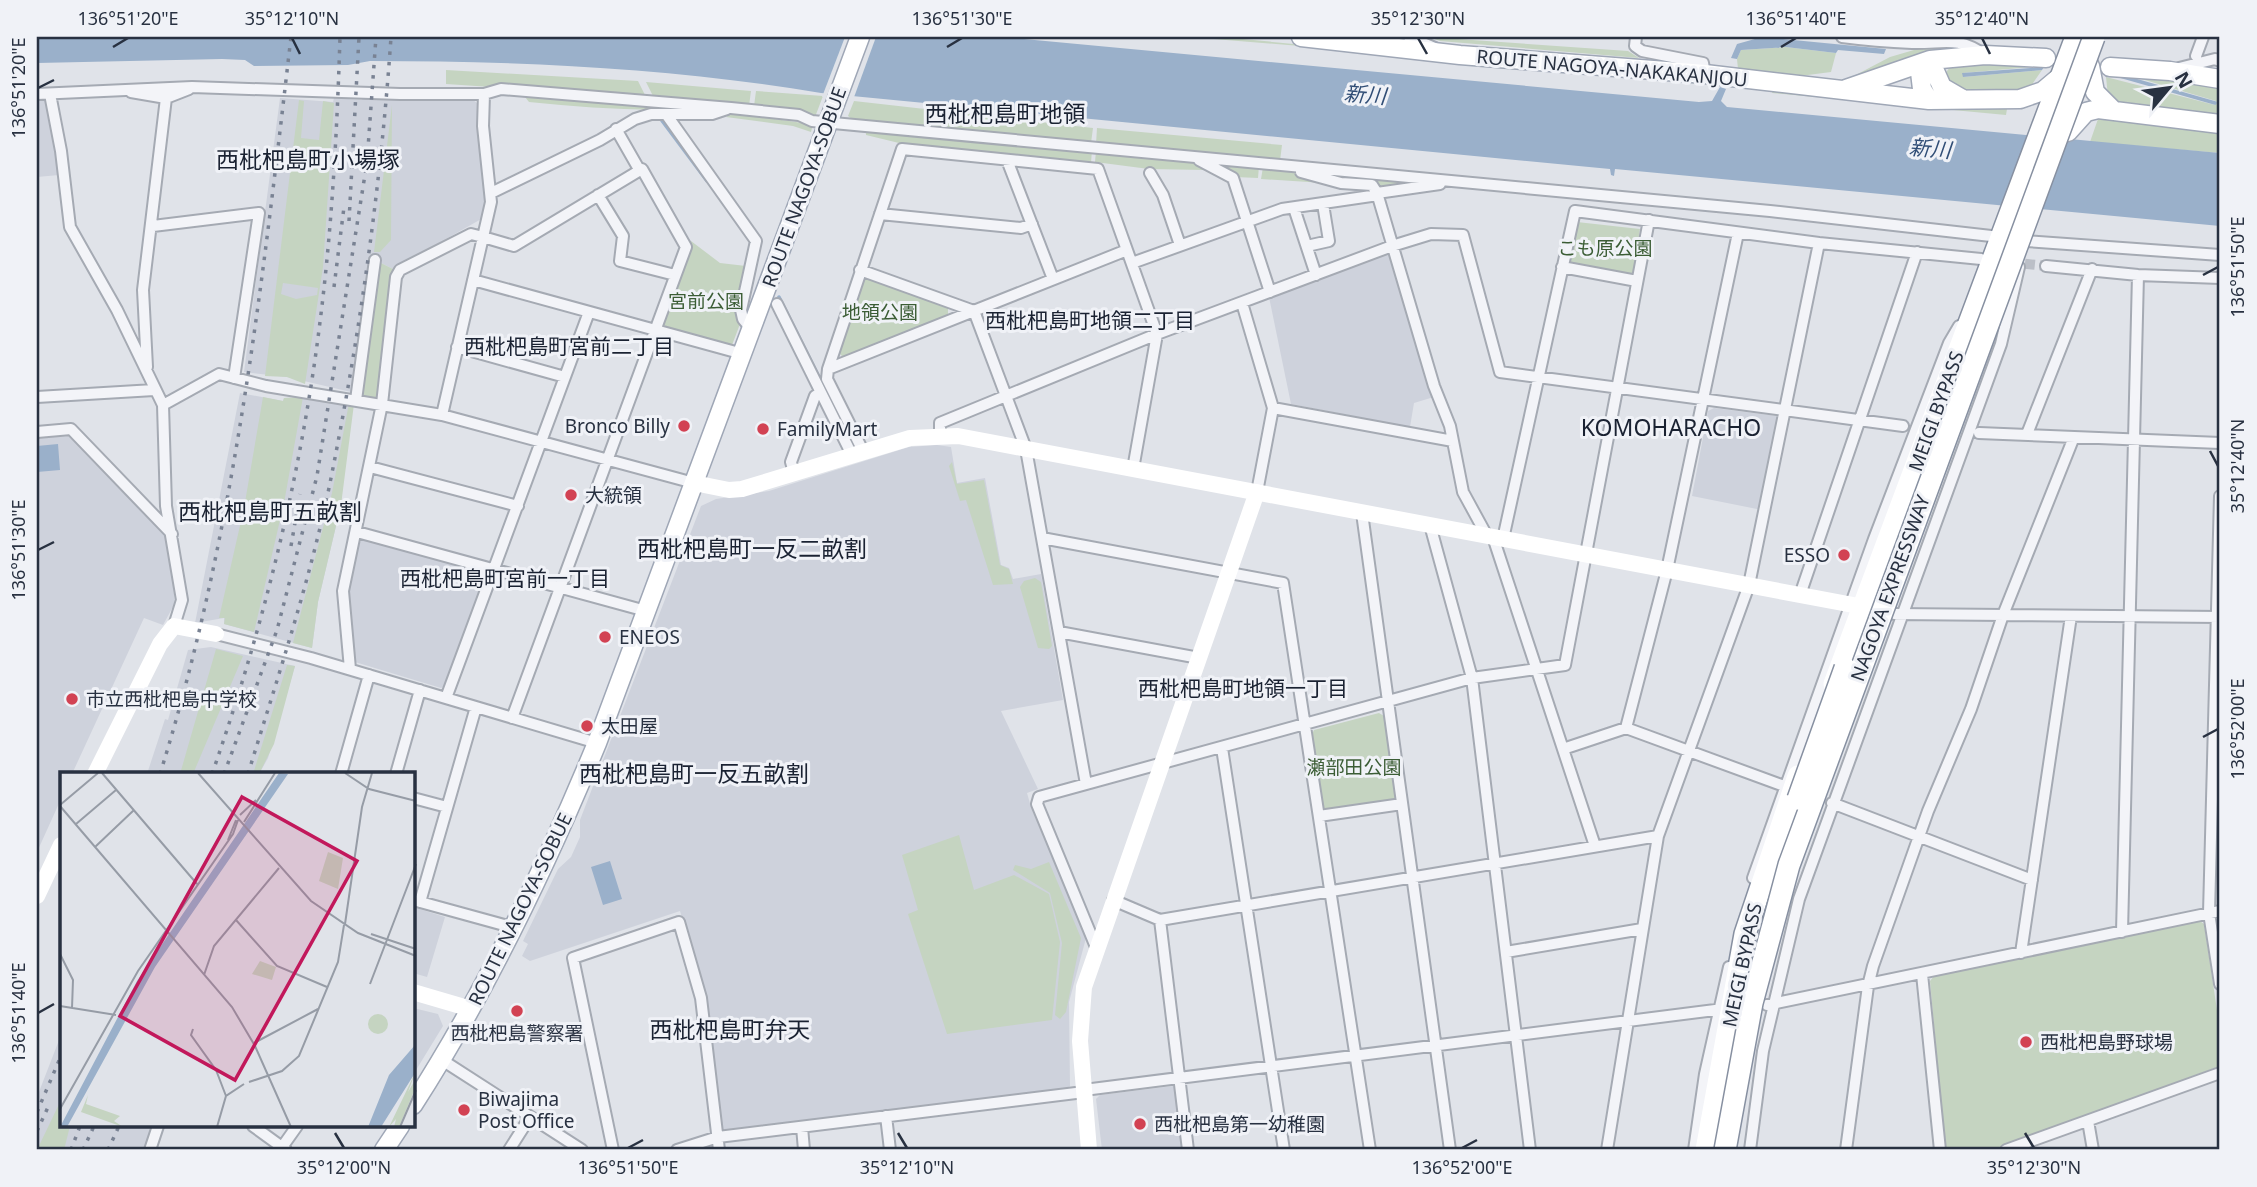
<svg xmlns="http://www.w3.org/2000/svg" width="2257" height="1187" viewBox="0 0 2257 1187" font-family="'Noto Sans','Noto Sans JP',sans-serif">
	<style>
		.built { fill: #ced2dc }
		.green { fill: #c5d4c1; fill-rule: evenodd }
		.water { fill: #9ab0ca }
		.pier { fill: #e0e3e9 }
		.lines { fill: none; stroke-linecap: round; stroke-linejoin: round }
		.stream { stroke: #9ab0ca; stroke-width: 3.5 }
		.street-tunnel { stroke: #bbbfc7; stroke-width: 10; stroke-dasharray: 10 5; stroke-linecap: butt }
		.street-casing { stroke: #a5aab3; stroke-width: 14 }
		.primary-casing { stroke: #9fa7b6; stroke-width: 21 }
		.highway-casing { stroke: #8790a1; stroke-width: 24 }
		.street { stroke: #f3f4f8; stroke-width: 10 }
		.secondary { stroke: #fff; stroke-width: 16 }
		.primary { stroke: #fff; stroke-width: 18 }
		.highway { stroke: #fff; stroke-width: 21 }
		.rail { stroke: #798293; stroke-width: 3.5; stroke-dasharray: 3.5 7; stroke-linecap: butt }
		.highway-bridge-casing { stroke: #8790a1; stroke-width: 24; stroke-linecap: butt }
		.highway-bridge { stroke: #fff; stroke-width: 21 }
		.ticks { fill: none; stroke: #283141; stroke-width: 2.5 }
		.poi-dot { fill: #d24253; stroke: #f0f2f7; stroke-width: 2.5 }
		.labels { text-anchor: middle; stroke-width: 6; stroke-linejoin: round; paint-order: stroke }
		.street-label { font-size: 19px; fill: #283141; stroke: #f0f2f7 }
		.park-label { font-size: 19px; fill: #3b5d35; stroke: #f0f2f7 }
		.poi-label { font-size: 19px; fill: #283141; stroke: #f0f2f7; text-anchor: start }
		.water-label { font-size: 21px; font-style: italic; fill: #314e76; stroke: #f0f2f7 }
		.neighbourhood-label { font-size: 21px; fill: #1a2232; stroke: #f0f2f7 }
		.quarter-label { font-size: 23px; fill: #1a2232; stroke: #f0f2f7 }
		.inset-road { fill: none; stroke: #969ca6; stroke-width: 2 }
		.view { fill: #c2185b; fill-opacity: 0.15; stroke: #c2185b; stroke-width: 3.5 }
		.inset-edge { fill: none; stroke: #283141; stroke-width: 3.5 }
		.neatline { fill: none; stroke: #283141; stroke-width: 2.5 }
		.ticks-label { font-size: 18px; text-anchor: middle; fill: #283141 }
	</style>
	<rect width="100%" height="100%" fill="#e0e3e9"/>
	<path class="built" d="M363,97L473,100L477,103L487,202L483,218L393,269L379,262L366,297L351,392L287,377L244,372L280,98L333,102L334,98L362,100Z
		M37,101H46L49,105L59,175L37,177Z
		M1386,251L1393,256L1437,396L1414,403L1410,427L1291,404L1269,297Z
		M240,393L283,401L284,398L303,397L349,403L341,505L318,602L312,648L224,624V618L195,623Z
		M1714,408L1777,416L1780,420L1762,510L1692,496L1708,411Z
		M70,436L168,538L175,603L163,625L144,618L72,774H61V799L37,852V438Z
		M937,445L951,447L957,483L985,478L1001,565L1009,568L1013,579L1041,574L1063,700L1001,711L1038,789L1027,793L1031,807L1086,938L1069,1002L1070,1086L1067,1090L721,1132L705,990L680,911L530,961L522,956L528,944L523,941L558,869L571,857L580,837V820L701,506L716,499L769,491L909,447Z
		M364,539L485,571L487,576L445,686L441,688L355,662L347,593L360,542Z
		M211,647L295,666L268,758L259,774H147L165,719L168,720L188,650Z
		M413,907L445,917L427,977L413,973Z
		M413,1008L438,1014L443,1026L413,1075Z
		M61,1035V1126H152L143,1150H37V1097Z
		M1173,1086L1177,1091L1183,1150H1102L1096,1099L1100,1095Z"/>
	<path class="green" d="M1189,37H1222L1397,54Z
		M1429,37L1628,51L1639,58L1440,41Z
		M1931,45L1964,47L1923,52L1850,78L1890,57Z
		M1786,47L1836,53L1831,72L1800,76L1738,69L1737,59L1741,50Z
		M1962,62L2044,66L1963,73V77L2042,70L2029,89L1966,93L1948,86L1945,74L1952,64Z
		M1457,63L1714,81V85Z
		M446,70L638,81L646,97L446,84Z
		M2121,73L2187,80L2218,88L2220,114C2202,122 2123,109 2108,96L2106,77L2215,105L2216,101Z
		M646,82L751,91L749,106L654,98Z
		M1773,89L2007,109L2006,115L1772,93Z
		M756,91L823,96L815,117L802,111L754,106Z
		M503,93L706,108C646,112 588,108 529,102L525,97Z
		M299,100L304,101L301,138L319,140L323,101L334,103L323,267L305,384L287,377L265,376ZM283,283L318,288L317,295L296,299L281,294Z
		M854,101L1093,128L1091,143L852,119L848,116Z
		M392,105L391,240L380,252H374Z
		M733,113L810,124L812,128L811,132L793,126L726,117Z
		M2098,119L2220,129V153L2090,142Z
		M866,128L1092,150L1091,163L899,143L866,135Z
		M1097,128L1282,145L1280,161L1096,144Z
		M1096,151L1195,161L1228,177L1204,170L1149,169L1095,162Z
		M1207,162L1259,166L1258,178L1235,177Z
		M1263,167H1269L1339,184L1261,179Z
		M1302,170L1434,183L1381,189Z
		M1577,222L1640,229L1632,277L1568,265Z
		M691,241L720,263L746,266L740,324L732,345L665,327L662,322Z
		M379,262L393,269L379,395L374,399L361,396Z
		M866,278L948,308V315L843,357L837,351L862,280Z
		M263,397L283,401L284,398L303,397L284,503L254,632L224,624L225,618H219L244,508Z
		M349,403L354,404L341,505L318,602L312,648L293,643L332,493Z
		M952,462L957,484L984,480L1000,565L1009,569L1013,584L993,585L966,500L960,501L949,466Z
		M1035,578L1041,582L1052,646L1049,649L1038,648L1020,587L1024,581Z
		M216,649L243,656L193,774H180Z
		M287,665L295,666L274,744L259,774H253Z
		M1379,713L1384,716L1396,799L1327,812L1322,809L1311,736L1314,730Z
		M959,835L974,890L1014,875L1049,894L1060,942L1052,1020L947,1034L908,914L918,910L902,855Z
		M1049,862L1081,938L1066,1012L1060,1019L1055,1015L1062,943L1050,893L1013,870L1015,865L1031,869Z
		M2200,921L2204,924L2220,1030V1066L1991,1150H1945L1930,981L1934,976Z
		M61,1100V1126H70L64,1150H37Z"/>
	<path class="water" d="M37,37H1002L1699,102L1712,101L1720,87L1726,89L1721,101L1727,107L2220,153V226L1615,169L1614,176L1611,175L1610,169L821,93C672,68 521,61 370,61L348,65L254,66L245,60L222,59L37,63Z
		M1762,37L1886,49L1884,54L1838,50L1836,53L1786,47L1741,50L1737,59L1731,58L1737,44Z
		M2044,67L2042,70L1963,77L1962,73Z
		M58,444L60,470L37,472V446Z
		M610,861L622,899L603,905L591,867Z"/>
	<path class="pier" d="M845,37H876L853,100L822,97Z"/>
	<g class="lines">
		<path class="stream" d="M2120,76L2215,103
			M660,118L707,181
			M779,297L850,439"/>
		<path class="street-tunnel" d="M2010,262L2046,266"/>
		<g class="street-casing">
			<path id="street" d="M1409,37L1435,48
				M1636,37L1635,46L1642,51L1703,63L1705,74
				M1842,37C1865,40 1889,42 1912,43C1943,44 1957,35 1985,55
				M2196,56L2203,37
				M2179,68L2215,59L2220,61
				M131,92L166,98L189,89
				M37,94L192,87L400,94H484L501,89L731,108L799,115L812,121L1770,211L2000,237
				M50,94L61,151L70,227L117,310L163,405L166,506L182,600L174,626
				M666,114L756,241L741,310L743,319L752,330
				M616,129L640,171
				M1007,160L1053,279
				M1199,160L1233,178L1270,292
				M1301,172L1341,183L1372,185L1377,193L1434,386L1450,426L1463,492L1487,536
				M1150,173L1163,195L1180,245
				M491,193L600,140L635,119L651,114H712L727,109
				M1377,193L1440,184
				M598,195L623,236L620,261L675,275
				M1294,208L1316,275
				M880,214L1021,228L1032,224
				M153,226L259,213L234,378
				M2026,241L2220,255
				M1307,246L1329,241L1323,204
				M1132,263L1282,209L1378,195
				M2046,266L2138,275L2220,278
				M1562,267L1637,281
				M860,270L974,311L1026,449L1086,784
				M473,280L743,354
				M1242,303L1273,408L1257,492
				M777,304L852,455
				M457,347L565,377
				M147,367L143,290L166,98
				M828,369L1127,250
				M37,397L154,390
				M356,400L375,260
				M163,405L219,374L266,386L442,415L694,483
				M1273,408L1453,441
				M442,415L483,237L514,246L642,169L686,247L512,718
				M37,432L71,429L172,534
				M1979,433L2220,443
				M2027,434L2092,269
				M940,436V423L1157,334L1392,246L1431,234L1463,235L1500,372L1903,426
				M863,451L827,379L828,369L902,149L1098,169L1157,334L1133,469
				M370,467L518,506
				M794,473L791,462L815,396L821,393
				M2220,496L2209,913L2220,984
				M1362,513L1450,1150
				M1430,525L1472,678L1530,1150
				M357,532L646,611
				M1493,537L1595,846
				M1042,538L1283,583L1370,1150
				M1503,539L1575,211L1819,243L1981,259
				M1800,595L1917,252
				M1894,614L2220,617
				M1059,632L1199,658
				M216,634L311,658L597,743
				M350,669L343,591L382,404L396,277L400,270L471,234L483,237L491,202L483,126L484,94
				M446,698L589,312
				M1626,728L1667,570L1738,233
				M1222,748L1284,1150
				M1563,749L1626,728L1784,786
				M341,774L369,675
				M396,774L420,690
				M413,798L447,807
				M1832,803L2032,880
				M1319,816L1402,804
				M1753,878L1874,539L1949,343L1959,326
				M413,900L515,928
				M1113,900L1160,920L1658,836
				M420,902L476,707
				M1160,920L1188,1150
				M2122,932L2138,275
				M1096,947L1037,804L1039,797L1472,678L1565,665L1649,220
				M1506,952L1642,929
				M2021,953L2071,616
				M1922,974L1940,1150
				M1767,1005L2220,911
				M442,1060L582,1150
				M1084,1090L1723,1009
				M886,1116L890,1150
				M2088,1121L2093,1150
				M253,1126L286,1150
				M802,1127L804,1150
				M150,1150L158,1126
				M280,1150L297,1126
				M509,1150L530,1117
				M613,1150L573,958L679,922L701,998L719,1150
				M677,1150L718,1137L1084,1092
				M1607,1150L1658,836L1749,585L1819,243
				M1694,1150L1705,1074L1729,967
				M1750,1150L1763,1051L1799,899L2001,344L2019,267
				M1846,1150L1868,986L1873,966L1928,811L1971,709L2003,615L2074,437
				M2006,1150L2220,1073"/>
		</g>
		<g class="primary-casing">
			<path id="primary" d="M1301,37L1460,55L1705,74L1929,100L2020,99L2043,91L2062,75
				M1930,60L1942,87L1961,98
				M1919,64L1922,89L1929,100
				M2090,66L2095,92L2113,110
				M2110,67L2170,71L2220,79
				M1846,89L1930,60L1985,55L2046,58
				M2068,132L2086,112L2098,109L2220,124
				M413,1105C487,990 545,869 597,743L860,37
				M384,1150L400,1126"/>
		</g>
		<g class="highway-casing">
			<path id="highway" d="M1834,684L2076,37
				M1706,1150L1745,934L1798,776"/>
		</g>
		<use href="#street" class="street"/>
		<path class="secondary" d="M694,483L729,490L742,489L910,438L958,436L1864,607
			M95,774L160,644L174,626L216,634
			M37,896L61,845
			M413,992L471,1009
			M1089,1150L1080,1041L1084,987L1257,492"/>
		<use href="#primary" class="primary"/>
		<use href="#highway" class="highway"/>
		<path class="rail" d="M349,221L359,37
			M334,287L344,207
			M291,546L300,494
			M160,774C235,534 262,285 291,37
			M212,774C263,628 301,476 320,322C332,227 337,132 340,37
			M224,774L277,630L317,476L367,162L376,37
			M248,774C278,676 311,578 331,478C360,333 381,184 391,37
			M37,1112L61,1056
			M37,1131L49,1105
			M71,1150L80,1126
			M83,1150L94,1126
			M108,1150L119,1126"/>
		<g class="highway-bridge-casing">
			<path id="highway-bridge" d="M1798,799L1845,668
				M1725,1150L1752,1003L1789,865L2094,37"/>
		</g>
		<use href="#highway-bridge" class="highway-bridge"/>
	</g>
	<path class="ticks" d="M292,38L300,54M1418,38L1427,54M1982,38L1990,54M113,47L128,38M947,47L962,38M1781,47L1796,38M38,88L54,80M2203,275L2218,267M2210,451L2218,466M38,550L54,542M2203,737L2218,729M38,1013L54,1004M335,1133L344,1148M898,1133L907,1148M2025,1133L2034,1148M628,1148L643,1140M1462,1148L1477,1140"/>
	<g class="poi-dot">
		<circle cx="684" cy="426" r="7"/>
		<circle cx="763" cy="429" r="7"/>
		<circle cx="571" cy="495" r="7"/>
		<circle cx="1844" cy="555" r="7"/>
		<circle cx="605" cy="637" r="7"/>
		<circle cx="72" cy="699" r="7"/>
		<circle cx="587" cy="726" r="7"/>
		<circle cx="517" cy="1011" r="7"/>
		<circle cx="2026" cy="1042" r="7"/>
		<circle cx="464" cy="1110" r="7"/>
		<circle cx="1140" cy="1124" r="7"/>
	</g>
	<g class="labels">
		<g class="street-label">
			<text transform="translate(1612 68) rotate(5)" y="7">ROUTE NAGOYA-NAKAKANJOU</text>
			<text transform="translate(804 187) rotate(-70)" y="7">ROUTE NAGOYA-SOBUE</text>
			<text transform="translate(1936 411) rotate(-70)" y="7">MEIGI BYPASS</text>
			<text transform="translate(1890 588) rotate(-70)" y="7">NAGOYA EXPRESSWAY</text>
			<text transform="translate(520 909) rotate(-64)" y="7">ROUTE NAGOYA-SOBUE</text>
			<text transform="translate(1742 965) rotate(-78)" y="7">MEIGI BYPASS</text>
		</g>
		<g class="park-label">
			<text x="1605" y="255">こも原公園</text>
			<text x="706" y="308">宮前公園</text>
			<text x="880" y="319">地領公園</text>
			<text x="1354" y="774">瀬部田公園</text>
		</g>
		<g class="poi-label">
			<text x="670" y="433" text-anchor="end">Bronco Billy</text>
			<text x="777" y="436">FamilyMart</text>
			<text x="585" y="502">大統領</text>
			<text x="1830" y="562" text-anchor="end">ESSO</text>
			<text x="619" y="644">ENEOS</text>
			<text x="86" y="706">市立西枇杷島中学校</text>
			<text x="601" y="733">太田屋</text>
			<text x="517" y="1040" text-anchor="middle">西枇杷島警察署</text>
			<text x="2040" y="1049">西枇杷島野球場</text>
			<text x="478" y="1106">Biwajima<tspan x="478" dy="22">Post Office</tspan></text>
			<text x="1154" y="1131">西枇杷島第一幼稚園</text>
		</g>
		<g class="water-label">
			<text transform="translate(1365 95) rotate(5)" y="7">新川</text>
			<text transform="translate(1930 149) rotate(5)" y="7">新川</text>
		</g>
		<g class="neighbourhood-label">
			<text x="1090" y="328">西枇杷島町地領二丁目</text>
			<text x="569" y="354">西枇杷島町宮前二丁目</text>
			<text x="505" y="586">西枇杷島町宮前一丁目</text>
			<text x="1243" y="696">西枇杷島町地領一丁目</text>
		</g>
		<g class="quarter-label">
			<text x="1005" y="122">西枇杷島町地領</text>
			<text x="308" y="168">西枇杷島町小場塚</text>
			<text x="1671" y="436">KOMOHARACHO</text>
			<text x="270" y="520">西枇杷島町五畝割</text>
			<text x="752" y="557">西枇杷島町一反二畝割</text>
			<text x="694" y="782">西枇杷島町一反五畝割</text>
			<text x="730" y="1038">西枇杷島町弁天</text>
		</g>
	</g>
	<g transform="translate(60 772)">
		<rect width="355" height="355" fill="#e0e3e9"/>
		<path d="M268,80L283,86L278,117L259,109ZM200,189L216,195L212,208L192,202ZM308 252a10 10 0 1 1 20 0a10 10 0 1 1-20 0ZM355,301L348,320L355,308V317L339,355H334L336,347L329,355ZM28,323L26,332L60,344L54,349L63,355L21,340Z" fill="#c5d4c1"/>
		<path d="M219,1L228,2L95,195L7,355H0L77,209ZM355,273V301L321,355H308L329,303Z" fill="#9ab0ca"/>
		<path class="inset-road" d="M42,1L137,112M138,1L251,129L298,161L356,184M285,1L309,17L356,29M0,33L38,1M0,34L172,235L195,274L231,355M180,43L196,28M184,50L215,1M16,52L56,18M168,68L176,48M35,75L74,38M176,148L217,194L267,215M285,152L302,35L312,1M311,162L356,177M0,182L13,208L12,236M144,203L154,174L219,96M310,212L356,92M0,234L56,243M133,257L131,263L156,298L166,324M194,271L258,237M189,310L222,299L239,284L278,190L284,153M0,337L78,199L173,62L178,48M157,355L166,324L184,312M340,355L356,318"/>
		<path class="view" d="M182,25L297,89L175,308L60,244Z"/>
		<rect width="355" height="355" class="inset-edge"/>
	</g>
	<rect width="2257" height="1187" fill="none" stroke="#f0f2f7" stroke-width="77"/>
	<g transform="translate(2169 88) rotate(61)" stroke="#f0f2f7" stroke-width="5" paint-order="stroke">
	<path d="M0-5L12 26L0 18L-12 26Z" fill="#283141"/>
	<text y="-10" font-size="19" font-weight="bold" text-anchor="middle" fill="#283141">N</text>
	</g>
	<rect x="38" y="38" width="2180" height="1110" class="neatline"/>
	<g class="ticks-label">
		<text x="128" y="25">136°51'20"E</text>
		<text x="292" y="25">35°12'10"N</text>
		<text x="962" y="25">136°51'30"E</text>
		<text x="1418" y="25">35°12'30"N</text>
		<text x="1796" y="25">136°51'40"E</text>
		<text x="1982" y="25">35°12'40"N</text>
		<text transform="translate(19 88) rotate(-90)" y="6">136°51'20"E</text>
		<text transform="translate(2238 267) rotate(-90)" y="6">136°51'50"E</text>
		<text transform="translate(2238 466) rotate(-90)" y="6">35°12'40"N</text>
		<text transform="translate(19 550) rotate(-90)" y="6">136°51'30"E</text>
		<text transform="translate(2238 729) rotate(-90)" y="6">136°52'00"E</text>
		<text transform="translate(19 1013) rotate(-90)" y="6">136°51'40"E</text>
		<text x="344" y="1174">35°12'00"N</text>
		<text x="628" y="1174">136°51'50"E</text>
		<text x="907" y="1174">35°12'10"N</text>
		<text x="1462" y="1174">136°52'00"E</text>
		<text x="2034" y="1174">35°12'30"N</text>
	</g>
</svg>
